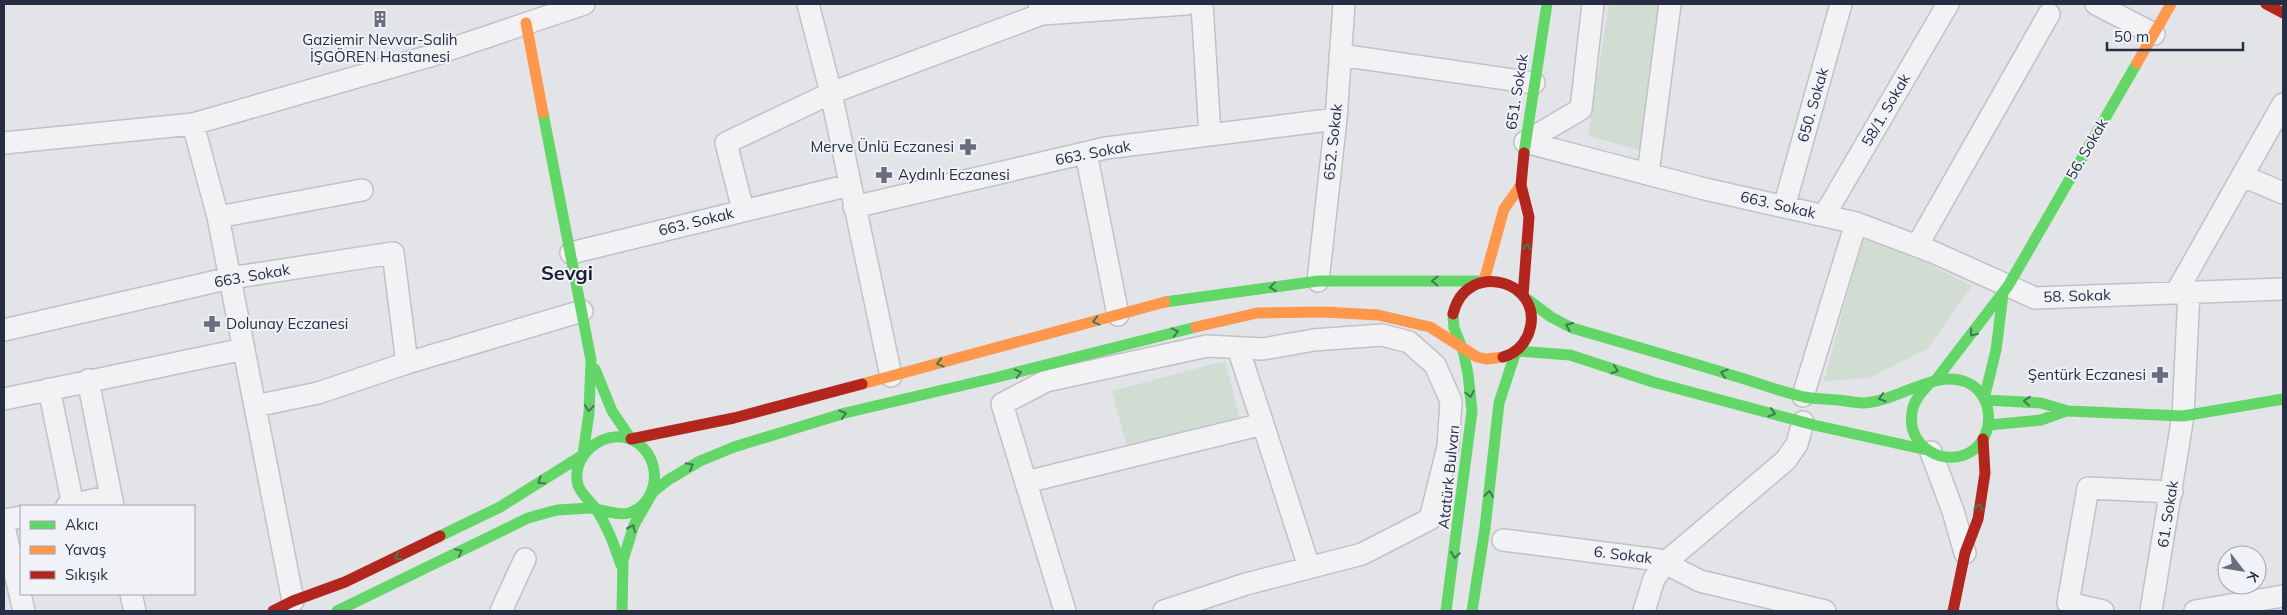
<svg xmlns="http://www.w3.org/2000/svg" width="2287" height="615" viewBox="0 0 2287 615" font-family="Mulish,sans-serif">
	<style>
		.green { fill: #d1dcd2 }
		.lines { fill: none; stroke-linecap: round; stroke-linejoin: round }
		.street-casing { stroke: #c0c2c6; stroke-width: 24 }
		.street { stroke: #f2f2f4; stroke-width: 21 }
		.fast { stroke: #63d668; stroke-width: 11 }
		.slow { stroke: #ff974d; stroke-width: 11 }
		.jam { stroke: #b3261e; stroke-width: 11 }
		.oneway { stroke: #427a54 }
		.labels { text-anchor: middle; stroke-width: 4; stroke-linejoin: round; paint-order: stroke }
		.poi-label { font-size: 15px; fill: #272e43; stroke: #f0f2f7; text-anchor: end }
		.street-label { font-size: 15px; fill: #272e43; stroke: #f0f2f7 }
		.district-label { font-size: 20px; font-weight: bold; fill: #192034; stroke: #f0f2f7 }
	</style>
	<rect width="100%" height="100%" fill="#e2e4e8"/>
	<path class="green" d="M1609,4H1664L1640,150L1588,136Z
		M1862,240L1888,243L1972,286L1927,349L1869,378L1824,381Z
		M1225,361L1239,417L1127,447L1112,391Z"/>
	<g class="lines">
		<g class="street-casing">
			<path id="street" d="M808,4L831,93L891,376
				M1039,4L1042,14L1186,4
				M1202,4L1210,135
				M2096,4L2154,34
				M1340,55L1534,83
				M193,124L218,217L293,601
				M1525,142L1705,189L1856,223L1803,396
				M1525,142L1581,109L1593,4
				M4,143L193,124L430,56L584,4
				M1086,153L1118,315
				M1648,174L1670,4
				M2243,176L2283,193
				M854,207L1106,148L1336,119
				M1784,207L1841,4
				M743,210L726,143L831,93L1042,14
				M1824,216L1948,4
				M218,217L362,190
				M1856,223L1933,252L2035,298L2283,289
				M1917,246L2049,14
				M571,253L850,185
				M1318,281L1336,119L1344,4
				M2176,293L2283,104
				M4,330L230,278L393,253L407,363L318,393L255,406
				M407,363L582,311
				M88,380L113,506
				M49,389L73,505
				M4,399L244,349
				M1263,424L1309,567
				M1931,452L1953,511L1965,553
				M1026,482L1263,424L1238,348
				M67,506L111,496
				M4,520L21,517
				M4,527L24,611
				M1503,540L1659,560L1700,581L1825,611
				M131,594L135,611
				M501,611L525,559
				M1065,611L1002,404L1046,381L1207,346L1263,349L1314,340L1382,335L1409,342L1435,365L1451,401L1448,447L1430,519L1362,554L1246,584L1164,611
				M1644,611L1654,579L1666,562L1786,460L1797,444L1803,422
				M2103,611L2068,603L2088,488L2172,492
				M2151,611L2183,416L2189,292
				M2195,611L2283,596"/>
		</g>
		<use href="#street" class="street"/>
		<path class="fast" d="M1524,153L1547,4
			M1523,296L1551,317L1572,328C1624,343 1676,358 1728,374C1753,381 1778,391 1804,397C1815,399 1827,399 1838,400C1847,401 1856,403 1864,403C1896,402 1935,369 1966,382C1994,393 1996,435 1972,451C1945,469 1906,446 1912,413C1913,401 1921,393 1929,384
			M1165,302L1318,281H1484
			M1516,351L1570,355L1653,382L1814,425L1927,450
			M595,369L612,411L631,439
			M1935,381L2008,286L2137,63
			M1984,399L1996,350L2003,294
			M1985,400L2041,403L2068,411L2183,416L2283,399
			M1989,425L2041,420L2066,411
			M440,536L500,507L583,455L589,413L591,360L543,113
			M337,611L528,518L557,510L591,508C603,510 617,516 629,513C658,503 663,464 640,445C614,422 569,451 578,485C581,494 590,501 596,509C608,527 614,545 621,565
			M622,611L623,560L634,525L653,492L668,480L700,461L734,447L845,413L998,377L1196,327
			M1446,611L1472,411L1468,374L1463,350L1454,328L1453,314
			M1472,611L1485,528L1499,403L1516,351"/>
		<path class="slow" d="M526,23L543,113
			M2137,63L2171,4
			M1484,281L1504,209L1521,185
			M1196,327L1257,313L1324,312L1378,315L1430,327L1477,357L1486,359L1503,357
			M862,384L1165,302"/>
		<path class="jam" d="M2266,4L2283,13
			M1523,296L1529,217L1521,185L1524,153
			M1453,314C1466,257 1549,282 1528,335C1523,346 1514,354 1503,357
			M631,439L734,418L862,384
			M273,611L293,601L345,582L440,536
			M1953,611L1965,553L1978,519L1985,473L1983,439"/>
	</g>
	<defs><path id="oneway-chevron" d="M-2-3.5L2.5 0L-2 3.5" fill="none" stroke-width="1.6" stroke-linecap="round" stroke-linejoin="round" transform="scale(1.25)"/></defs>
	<g class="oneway">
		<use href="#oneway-chevron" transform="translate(1527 247) rotate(-87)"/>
		<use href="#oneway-chevron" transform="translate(1435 281) rotate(-180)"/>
		<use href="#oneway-chevron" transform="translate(1273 287) rotate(173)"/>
		<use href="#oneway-chevron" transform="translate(1096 321) rotate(165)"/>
		<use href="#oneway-chevron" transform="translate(1569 326) rotate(-156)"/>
		<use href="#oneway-chevron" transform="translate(1175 332) rotate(-14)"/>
		<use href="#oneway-chevron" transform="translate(1973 333) rotate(128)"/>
		<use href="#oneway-chevron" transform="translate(940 363) rotate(165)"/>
		<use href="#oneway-chevron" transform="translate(1615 370) rotate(18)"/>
		<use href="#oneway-chevron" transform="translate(1018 373) rotate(-15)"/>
		<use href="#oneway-chevron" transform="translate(1724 373) rotate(-163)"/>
		<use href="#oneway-chevron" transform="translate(1470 394) rotate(79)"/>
		<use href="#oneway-chevron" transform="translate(1882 398) rotate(164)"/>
		<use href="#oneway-chevron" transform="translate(2027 401) rotate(-175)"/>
		<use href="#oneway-chevron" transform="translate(589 408) rotate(96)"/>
		<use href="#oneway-chevron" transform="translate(1772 413) rotate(17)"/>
		<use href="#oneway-chevron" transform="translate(843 414) rotate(-16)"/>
		<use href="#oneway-chevron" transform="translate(690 466) rotate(-29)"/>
		<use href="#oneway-chevron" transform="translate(541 481) rotate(148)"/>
		<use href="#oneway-chevron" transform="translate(1489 494) rotate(-84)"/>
		<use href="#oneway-chevron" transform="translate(1979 507) rotate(-81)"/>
		<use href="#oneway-chevron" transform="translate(632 528) rotate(-66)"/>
		<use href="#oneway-chevron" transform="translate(459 552) rotate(-26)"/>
		<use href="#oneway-chevron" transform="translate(1455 555) rotate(99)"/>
		<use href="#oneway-chevron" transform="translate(398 557) rotate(154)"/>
	</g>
	<defs>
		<g id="building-bare" transform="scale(1.35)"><path d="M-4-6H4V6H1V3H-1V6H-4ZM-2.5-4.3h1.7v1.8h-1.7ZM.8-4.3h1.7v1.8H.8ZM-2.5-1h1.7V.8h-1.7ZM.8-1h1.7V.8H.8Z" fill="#686e7d" stroke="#f0f2f7" stroke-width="2.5" paint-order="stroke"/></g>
		<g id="pharmacy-bare" transform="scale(1.35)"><path d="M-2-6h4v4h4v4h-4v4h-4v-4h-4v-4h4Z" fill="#686e7d" stroke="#f0f2f7" stroke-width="2.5" paint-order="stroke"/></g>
	</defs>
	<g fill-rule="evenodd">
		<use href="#building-bare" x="380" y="19"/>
		<use href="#pharmacy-bare" x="968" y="147"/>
		<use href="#pharmacy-bare" x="884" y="175"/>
		<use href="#pharmacy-bare" x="212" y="324"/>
		<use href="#pharmacy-bare" x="2160" y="375"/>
	</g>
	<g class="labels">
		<g class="poi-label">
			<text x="380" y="45" text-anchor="middle">Gaziemir Nevvar-Salih<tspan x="380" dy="17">İŞGÖREN Hastanesi</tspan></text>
			<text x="954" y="152">Merve Ünlü Eczanesi</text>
			<text x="898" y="180" text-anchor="start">Aydınlı Eczanesi</text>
			<text x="226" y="329" text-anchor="start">Dolunay Eczanesi</text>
			<text x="2146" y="380">Şentürk Eczanesi</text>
		</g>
		<g class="street-label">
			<text transform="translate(1517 92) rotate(-81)" y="5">651. Sokak</text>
			<text transform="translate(1813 105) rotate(-74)" y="5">650. Sokak</text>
			<text transform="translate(1886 110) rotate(-60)" y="5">58/1. Sokak</text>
			<text transform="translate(1333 142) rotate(-84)" y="5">652. Sokak</text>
			<text transform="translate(2087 149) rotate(-60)" y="5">56. Sokak</text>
			<text transform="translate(1093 153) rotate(-11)" y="5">663. Sokak</text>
			<text transform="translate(1778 205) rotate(13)" y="5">663. Sokak</text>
			<text transform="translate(696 222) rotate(-14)" y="5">663. Sokak</text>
			<text transform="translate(252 276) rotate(-10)" y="5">663. Sokak</text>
			<text transform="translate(2077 296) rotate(-2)" y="5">58. Sokak</text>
			<text transform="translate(1449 477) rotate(-84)" y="5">Atatürk Bulvarı</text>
			<text transform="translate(2168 514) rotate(-81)" y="5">61. Sokak</text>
			<text transform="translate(1623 555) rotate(7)" y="5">6. Sokak</text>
		</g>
		<g class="district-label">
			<text x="567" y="280">Sevgi</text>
		</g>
	</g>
	<rect width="2287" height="615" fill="none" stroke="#272e43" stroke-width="10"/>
	<rect x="20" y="505" width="175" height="90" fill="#f0f2f7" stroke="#a0a4af"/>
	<rect x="30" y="521" width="25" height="8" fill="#63d668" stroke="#a0a4af"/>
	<text x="65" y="530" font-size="15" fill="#272e43">Akıcı</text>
	<rect x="30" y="546" width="25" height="8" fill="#ff974d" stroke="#a0a4af"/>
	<text x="65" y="555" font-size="15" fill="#272e43">Yavaş</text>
	<rect x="30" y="571" width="25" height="8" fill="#b3261e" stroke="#a0a4af"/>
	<text x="65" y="580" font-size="15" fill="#272e43">Sıkışık</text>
	<g transform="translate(2242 570) rotate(121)"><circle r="24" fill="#f0f2f7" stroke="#a0a4af"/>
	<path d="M0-4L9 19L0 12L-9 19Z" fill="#686e7d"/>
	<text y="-8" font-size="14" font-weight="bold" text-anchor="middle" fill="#272e43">K</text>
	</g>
	<path d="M2107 42v8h136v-8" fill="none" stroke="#272e43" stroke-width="2.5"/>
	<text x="2114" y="42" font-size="15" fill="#272e43" stroke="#f0f2f7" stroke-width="4" paint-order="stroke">50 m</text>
</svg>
